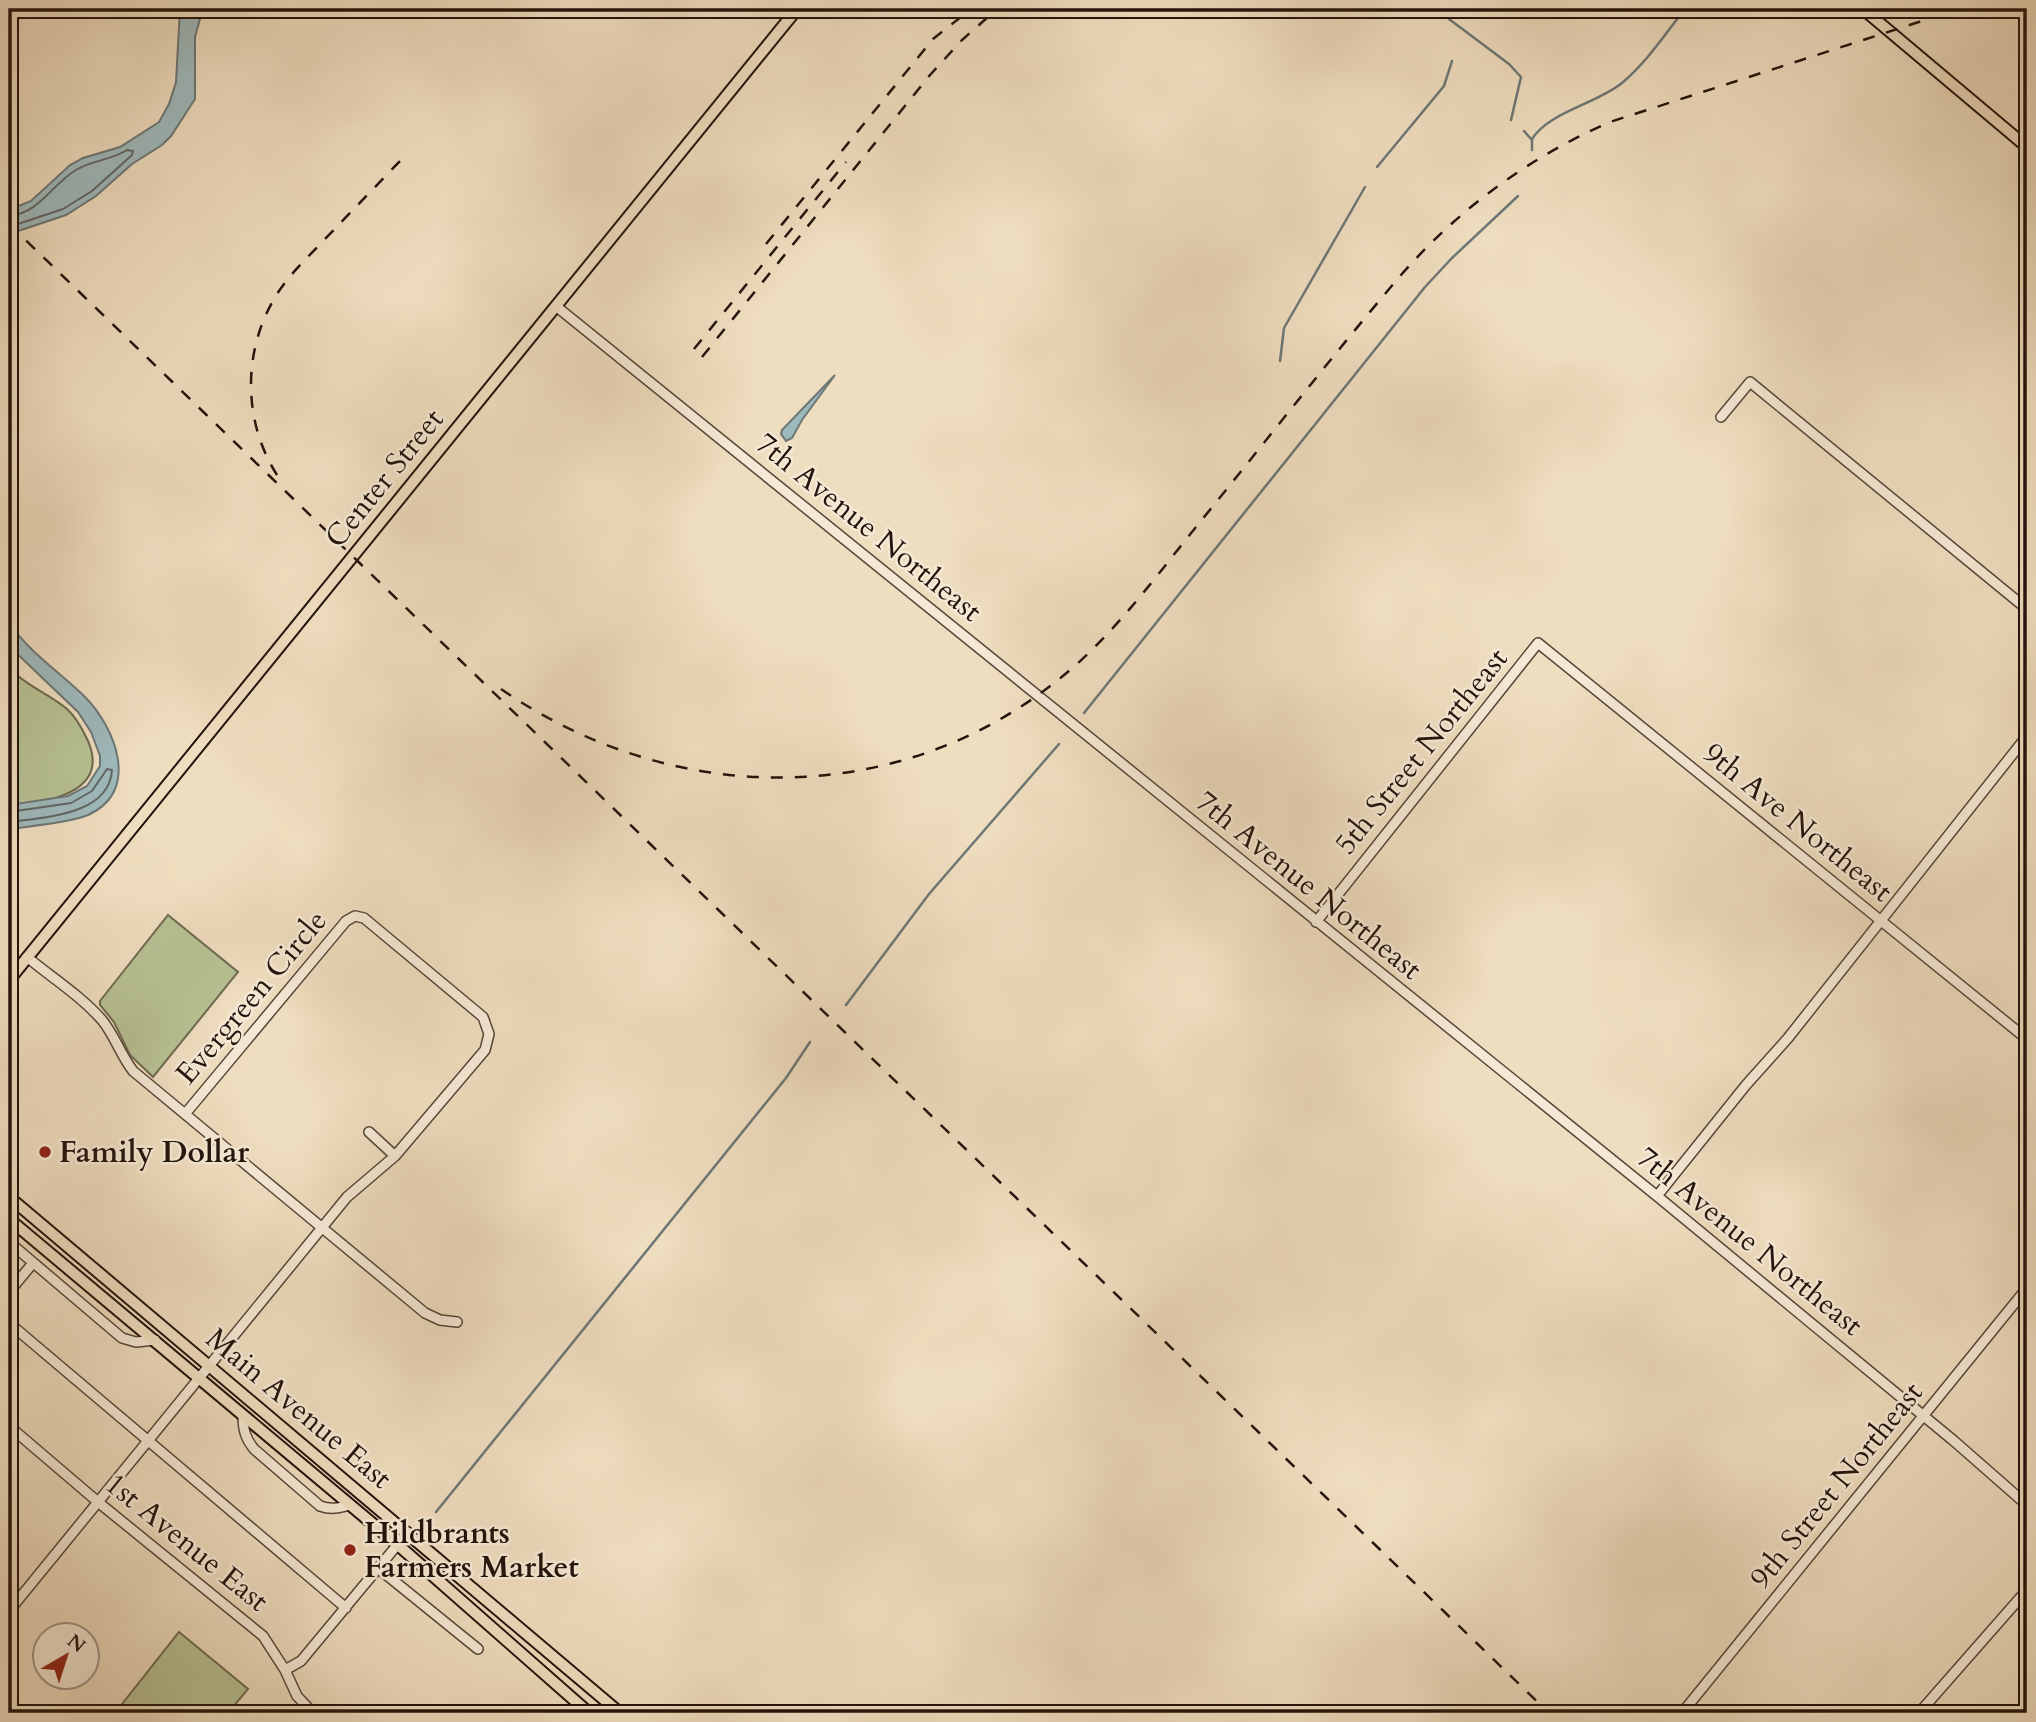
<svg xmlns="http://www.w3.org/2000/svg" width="2036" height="1722" viewBox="0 0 2036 1722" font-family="Cardo,serif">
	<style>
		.green { fill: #b7c193; stroke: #6d6a50; stroke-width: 2 }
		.water { fill: #9eb9bc; stroke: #6d7776; stroke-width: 2 }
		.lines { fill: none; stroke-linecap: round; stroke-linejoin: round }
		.shore { stroke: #606664; stroke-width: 2 }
		.stream { stroke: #6d7776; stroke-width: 2.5 }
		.minor-casing { stroke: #564639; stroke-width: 12 }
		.major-casing { stroke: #23130c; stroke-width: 14 }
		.minor { stroke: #f5e9d5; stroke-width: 9 }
		.major { stroke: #efddbf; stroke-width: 10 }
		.rail { stroke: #23130c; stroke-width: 2.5; stroke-dasharray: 12 12; stroke-linecap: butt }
		.poi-dot { fill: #8f2418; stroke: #f5e9d5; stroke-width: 2.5 }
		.labels { text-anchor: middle; stroke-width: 5; stroke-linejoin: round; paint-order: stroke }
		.street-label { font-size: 30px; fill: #23130c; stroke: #f5e9d5 }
		.poi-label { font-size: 30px; font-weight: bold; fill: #23130c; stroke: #f5e9d5; text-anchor: start }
	</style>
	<rect width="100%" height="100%" fill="#efddbf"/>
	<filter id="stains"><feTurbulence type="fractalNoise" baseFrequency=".00286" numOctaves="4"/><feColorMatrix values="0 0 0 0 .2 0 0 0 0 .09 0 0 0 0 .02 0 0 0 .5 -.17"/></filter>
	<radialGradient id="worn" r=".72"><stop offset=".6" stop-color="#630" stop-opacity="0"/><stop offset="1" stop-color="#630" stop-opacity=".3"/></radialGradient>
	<path class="green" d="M9,668C25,685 49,694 67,709C76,717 83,730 88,741C111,794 45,801 9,809Z
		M168,915L238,972L153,1077L130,1055L114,1022L100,1005V1001Z
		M179,1632L248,1689L228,1713H115Z"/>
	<path class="water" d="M180,9H207L200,19L195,37V99L171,136L162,145L132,164L96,196L66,215L9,234V210L31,201L70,165L83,158L120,147L159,122L169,104L176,82Z
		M835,375L802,420L792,438L786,441L781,434L782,430Z
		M9,622C29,653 59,671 85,697C114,726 142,791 88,815C70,823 30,826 9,829V805L68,796L87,786L100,766V756L91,732L78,712L9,646Z"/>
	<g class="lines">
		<path class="shore" d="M9,216C40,213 52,184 76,170C92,160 112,160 127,150L133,151L132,155L92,191L63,209L9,227
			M9,812L71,803L92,791L107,769L112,770C109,816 43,817 9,822"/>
		<path class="stream" d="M1449,19L1509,64L1521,77L1511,120
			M1524,131L1531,139
			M1532,150V139C1549,112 1596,104 1622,83C1647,62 1665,34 1685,9
			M1377,167L1444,86L1452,61
			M1280,361L1284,328L1365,187
			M1084,713L1425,287L1452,258L1518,196
			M846,1005L929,894L1059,744
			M436,1512L786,1078L810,1042"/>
		<g class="minor-casing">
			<path id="minor" d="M557,307L1657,1196L1954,1441L2027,1505
				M1721,417L1750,382L2027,609
				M1316,922L1538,643L2027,1039
				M27,957C51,977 81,996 102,1020C115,1036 120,1054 133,1071L425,1313L440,1320L457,1322
				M369,1132L395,1156
				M1657,1196L1746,1085L1788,1038L2027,736
				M9,1242L122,1338L136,1342L155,1340
				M9,1292L33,1263
				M9,1323L346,1608
				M243,1415C243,1429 245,1438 254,1449L320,1506C331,1510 339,1508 350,1505
				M9,1426L98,1502L263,1636L285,1670L297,1696L313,1713
				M378,1568L478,1649
				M9,1611L347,1197L395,1156L485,1050L489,1034L483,1017L364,918L355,916L346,921L185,1114
				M285,1670L301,1661L408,1532
				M1682,1713L2027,1288
				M1919,1713L2027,1590"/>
		</g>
		<g class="major-casing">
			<path id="major" d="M1863,9L2027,147
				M9,980L797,9
				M9,1197L620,1713
				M9,1219L398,1545L589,1713"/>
		</g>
		<use href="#minor" class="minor"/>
		<use href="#major" class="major"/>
		<path class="rail" d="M9,224L1549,1713
			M766,244L933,39L971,9
			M694,349L846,162
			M702,357L930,75L962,40L997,9
			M277,475C242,420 242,347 279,291C292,272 309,256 325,239C350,213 375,187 400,161
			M501,689C679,812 914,810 1078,663C1124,621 1161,570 1200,522C1267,440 1332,356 1401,275C1460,208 1528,158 1610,122L1959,9"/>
	</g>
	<g class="poi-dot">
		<circle cx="45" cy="1152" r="7"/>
		<circle cx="350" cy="1550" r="7"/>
	</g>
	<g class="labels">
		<g class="street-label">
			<text transform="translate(384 478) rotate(-51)" y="10">Center Street</text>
			<text transform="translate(869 527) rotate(39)" y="10">7th Avenue Northeast</text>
			<text transform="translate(1421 751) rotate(-51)" y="10">5th Street Northeast</text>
			<text transform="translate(1798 822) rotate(39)" y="10">9th Ave Northeast</text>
			<text transform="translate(1309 885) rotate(39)" y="10">7th Avenue Northeast</text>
			<text transform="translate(251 997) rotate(-50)" y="10">Evergreen Circle</text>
			<text transform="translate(1750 1241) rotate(39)" y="10">7th Avenue Northeast</text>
			<text transform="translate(299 1408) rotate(40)" y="10">Main Avenue East</text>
			<text transform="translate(1836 1485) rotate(-51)" y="10">9th Street Northeast</text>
			<text transform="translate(187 1542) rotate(39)" y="10">1st Avenue East</text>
		</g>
		<g class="poi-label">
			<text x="59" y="1162">Family Dollar</text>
			<text x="364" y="1543">Hildbrants<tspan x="364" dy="34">Farmers Market</tspan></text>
		</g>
	</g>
	<rect width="2036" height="1722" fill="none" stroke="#efddbf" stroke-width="35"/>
	<rect x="10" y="10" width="2015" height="1701" fill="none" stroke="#23130c" stroke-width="3.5"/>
	<rect x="18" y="18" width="2001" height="1687" fill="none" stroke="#23130c" stroke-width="2"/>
	<g transform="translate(66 1656) rotate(39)"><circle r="33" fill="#f5e9d5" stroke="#a19385" stroke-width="2"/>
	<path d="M0-5L12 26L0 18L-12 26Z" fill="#8f2418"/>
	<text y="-10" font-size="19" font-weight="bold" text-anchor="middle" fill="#23130c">N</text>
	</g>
	<rect width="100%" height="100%" filter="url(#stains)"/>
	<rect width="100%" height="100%" fill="url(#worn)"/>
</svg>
